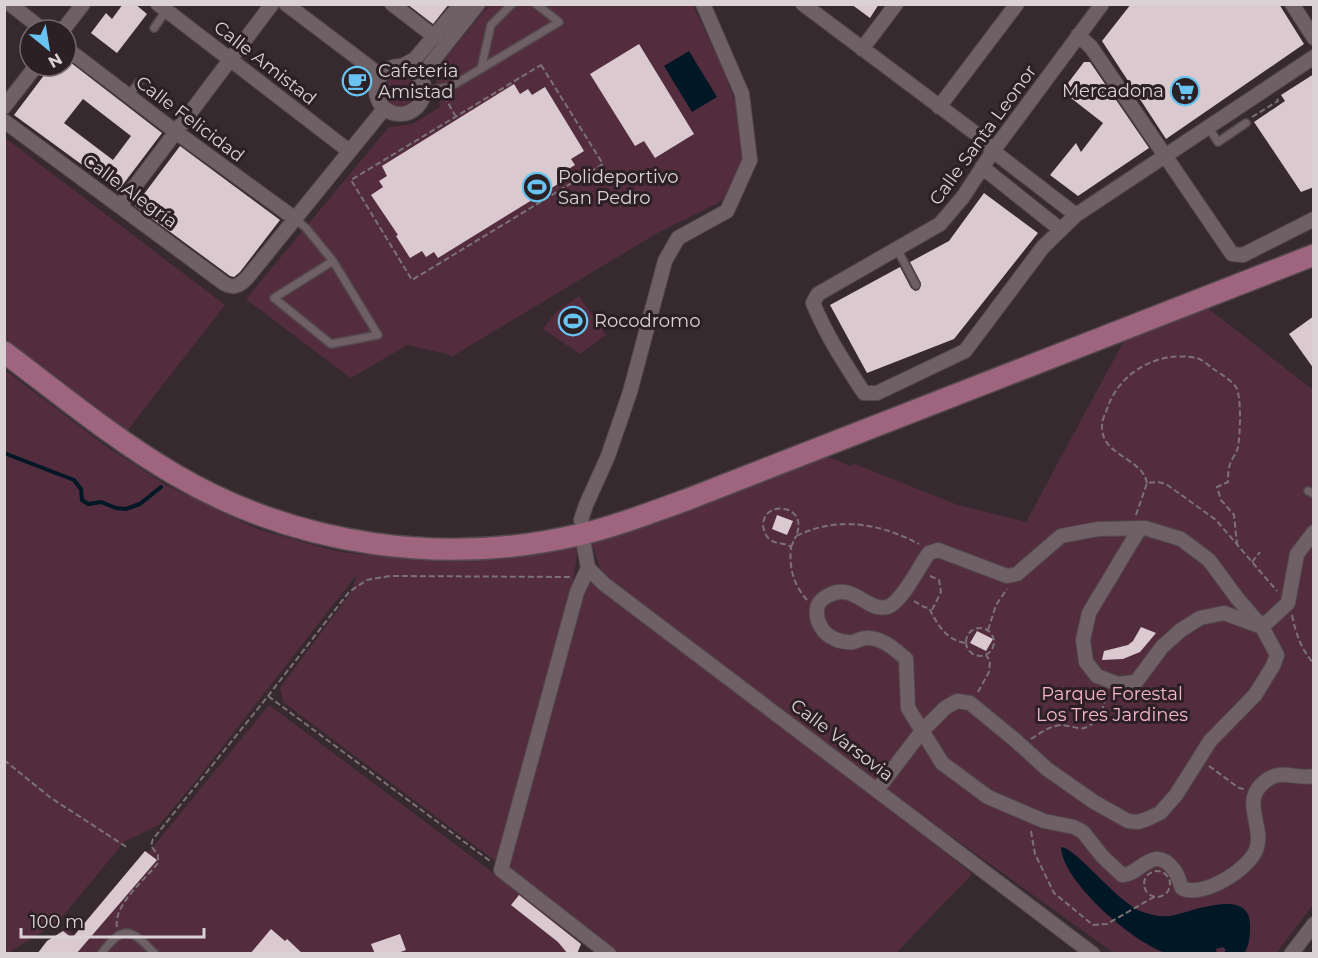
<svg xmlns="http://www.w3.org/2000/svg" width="1318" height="958" viewBox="0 0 1318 958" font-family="Montserrat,sans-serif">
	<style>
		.green { fill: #532d3e }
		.water { fill: #001826 }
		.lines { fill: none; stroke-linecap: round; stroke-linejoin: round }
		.stream { stroke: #001826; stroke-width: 4 }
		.building { fill: #dac9cf; fill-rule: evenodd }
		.lane-casing { stroke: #53484c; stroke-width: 10 }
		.street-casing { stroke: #53484c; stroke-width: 16 }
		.primary-casing { stroke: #53484c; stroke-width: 24 }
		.path { stroke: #7c7175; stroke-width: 2; stroke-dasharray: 6 3; stroke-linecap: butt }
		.lane { stroke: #6f6066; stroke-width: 7 }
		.street { stroke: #6f6066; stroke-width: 14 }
		.primary { stroke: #9f647e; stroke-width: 21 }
		.labels { text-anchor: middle; stroke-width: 6; stroke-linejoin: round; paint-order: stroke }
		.street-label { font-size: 18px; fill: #dad2d5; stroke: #2d2025 }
		.poi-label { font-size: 18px; fill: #dad2d5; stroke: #2d2025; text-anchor: start }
		.park-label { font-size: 18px; fill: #f6b4cf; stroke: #2d2025 }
	</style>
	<rect width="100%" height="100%" fill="#372a2f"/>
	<path class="green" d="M489,5H693L721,65L739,112L746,159L727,196L716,204L659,232L451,357L448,354L407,345L351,378L246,299L388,128L414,123L440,107L435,74L437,68Z
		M382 89a17 17 0 1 1 34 0a17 17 0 1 1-34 0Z
		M4,137L225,305L126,432L5,340Z
		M579,296L606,335L580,354L543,329L556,312Z
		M1205,306L1313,390V905L1276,953H1114L735,681L602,573L590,539L820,454L850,466L855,464L958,505L1026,522L1126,337Z
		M4,369L104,445L166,485L257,529L335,551L365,555L511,556L578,547L573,582L593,580L866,789L972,874L896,953H618L283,702L280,688L350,594L358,573L195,782L159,825L124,842L58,922L8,953H5Z
		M269,705L504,881L581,943L577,954H37C46,943 54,936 67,929L74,935L145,851L148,853Z"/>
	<path class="water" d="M689,51L717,97L692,112L664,66Z
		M1061,847C1078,849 1116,902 1143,912C1151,915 1160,917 1170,916C1190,913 1252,885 1250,927C1250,937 1249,946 1244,954L1224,953L1226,950L1223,947L1216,949L1217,954C1203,954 1179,957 1166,953C1134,943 1062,882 1061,847Z"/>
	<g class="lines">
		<path class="stream" d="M4,453L74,480L81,489L82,500L88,504L101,502L116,508L126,509L140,504L161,487"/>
	</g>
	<path class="building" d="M123,4H135L147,14L117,53L91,33L106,13L112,19Z
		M407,4H449L433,24Z
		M851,4H879L870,18Z
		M1131,4H1279L1304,44L1166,139L1102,41Z
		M639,44L694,134L655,158L644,141L635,146L590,74Z
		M66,59L162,133L118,191L14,115L51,66H66ZM83,99L131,136L113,160L64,123Z
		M1084,62H1090L1149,148L1078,196L1050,175L1076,143L1081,152L1103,123L1062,91Z
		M1314,74V187L1301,192L1254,122L1285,101L1281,95Z
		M514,84L520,94L528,89L532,95L545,87L584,151L571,159L575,165L567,170L571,176L438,258L434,252L426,257L422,251L410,258L396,236L398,235L371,195L383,187L379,181L387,176L382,166Z
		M180,146L280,220L240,272L234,277L230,276L135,206Z
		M984,193L1038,233L954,339L867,373L830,305L900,267L911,288L915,291L919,290L921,283L910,262L949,241Z
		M1314,316V369L1289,334Z
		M777,515L793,521L787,535L772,529Z
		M1141,627L1156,633L1140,652L1123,659L1102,660L1104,651L1128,645L1133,641Z
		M977,631L993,639L986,651L970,643Z
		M145,851L157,860L76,954H37L47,941L63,931L72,938Z
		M519,895L581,944L577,954H568L558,942L511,905Z
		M271,929L285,941L287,939L303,954H250Z
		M400,934L406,950L395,954H375L371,944Z"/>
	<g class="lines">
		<g class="lane-casing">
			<path id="lane" d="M154,28L166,11
				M481,69L491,25L512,4
				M424,92L452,86L559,22L536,4
				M129,95L139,82
				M1208,127L1218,142L1246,123
				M294,218L306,228L333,261L274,298L331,344L378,335L333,261
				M897,249L916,285
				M1308,491L1314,494
				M101,954C123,924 131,928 155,954"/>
		</g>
		<g class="street-casing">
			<path id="street" d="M10,4L43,30
				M158,4L349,151
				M286,4L380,75
				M392,4L435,37
				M803,4L983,139L993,151L1076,215
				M1102,4L993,151L963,197L940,224L818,294L813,303C826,335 845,364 864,393H877L965,351L1043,247L1076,215L1314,57
				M1292,4L1314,38
				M63,30L83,4
				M1078,35L1091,47L1232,254L1243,255L1314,219
				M66,48L176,132L294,218
				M862,49L896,4
				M402,66L415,59L461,4
				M376 90a24 24 0 1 1 48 0a24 24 0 1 1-48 0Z
				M422,80L424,72L478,4
				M4,107L36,66
				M939,107L1017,4
				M4,121L225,284C234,289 240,285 247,278L384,109
				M982,167L1061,230
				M120,206L272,4
				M581,520L586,505L608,456L630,392L665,261L678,238L727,211L750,160L742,94L703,4
				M1314,532L1297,554L1288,603L1262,627L1237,598L1209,560L1181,539L1145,528L1098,529L1061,536L1017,574L1007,576L938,550L929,553C919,566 902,603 887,607C866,612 854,581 827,596C822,599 817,603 817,610C816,616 818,622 821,627C827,638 841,643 853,642C857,641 862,638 866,638C881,637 895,649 906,659L908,708L942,763L988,797L1044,821L1074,827L1083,832L1102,856L1122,875C1139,876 1154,842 1174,870C1179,876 1179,882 1182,888C1202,899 1252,868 1257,847C1263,826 1243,803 1261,785C1280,766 1293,780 1314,776
				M584,545L588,568L604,584L1093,954
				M588,568L577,592L501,870L609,954
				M877,790L922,731L945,708L957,701L970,703L1015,740L1047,769L1094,802L1128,821L1138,822L1147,819L1160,813L1176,795L1210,741L1255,695L1273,666L1277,655L1262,627L1224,613L1200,618L1181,630L1162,647L1136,682L1118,684L1097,676L1086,662L1083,640L1089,613L1140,528
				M1291,954L1314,924"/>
		</g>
		<g class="primary-casing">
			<path id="primary" d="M4,352C60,394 114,439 174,474C296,546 445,567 582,534C618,526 652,512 686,500L1314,255"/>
		</g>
		<path class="path" d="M541,65L603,164L412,280L351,180Z
			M444,96L456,117
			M1252,117L1278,101L1277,98
			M1147,483C1142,457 1100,456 1102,425C1102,421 1104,416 1106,412C1117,374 1156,350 1196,358C1202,359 1209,366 1215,370C1221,374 1232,381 1236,387C1242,398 1240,436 1238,447C1237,453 1232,458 1230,464C1228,469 1228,476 1228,482L1217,487L1221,500L1234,515L1237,544
			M1136,515L1147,483L1158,482L1166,484L1216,520L1277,591
			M791,547L796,536
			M1252,562L1260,552
			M930,576L939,580L941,592L931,612
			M807,600C793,584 789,568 791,547C785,542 776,545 769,539C766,536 764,531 763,526C763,498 810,505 796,536C838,516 879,523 919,544
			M914,601L924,607L929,608C937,624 946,640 965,643
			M1292,615C1296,634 1301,649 1314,664
			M966 642a14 14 0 1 1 28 0a14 14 0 1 1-28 0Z
			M988,630L996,605L1007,589
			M978,692L989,672L990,661L986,655
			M268,696L490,861
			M1031,739C1040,733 1050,726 1061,725C1068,725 1077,729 1084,728C1098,724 1105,706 1106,694
			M4,760L51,798L128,848
			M1209,766L1239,788L1244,789
			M1031,831L1035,854L1054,893L1093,925L1107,924L1154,897
			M1144 884a13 13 0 1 1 26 0a13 13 0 1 1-26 0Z
			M117,927C113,905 145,880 158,863V855L151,846L153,839L268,696L349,592L367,580L390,576L571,577"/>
		<use href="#lane" class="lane"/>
		<use href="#street" class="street"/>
		<use href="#primary" class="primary"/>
	</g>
	<defs>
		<g id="cafe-ring" transform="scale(1.5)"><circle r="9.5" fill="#2d2025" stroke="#69c3f1" stroke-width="1.5"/><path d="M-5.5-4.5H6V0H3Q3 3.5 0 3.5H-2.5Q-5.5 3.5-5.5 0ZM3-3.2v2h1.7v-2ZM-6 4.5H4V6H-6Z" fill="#69c3f1"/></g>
		<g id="supermarket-ring" transform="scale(1.5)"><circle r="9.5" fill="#2d2025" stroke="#69c3f1" stroke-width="1.5"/><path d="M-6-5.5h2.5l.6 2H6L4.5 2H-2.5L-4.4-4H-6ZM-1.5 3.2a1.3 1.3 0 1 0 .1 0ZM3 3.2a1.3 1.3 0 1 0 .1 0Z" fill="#69c3f1"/></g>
		<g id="stadium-ring" transform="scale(1.5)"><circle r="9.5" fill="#2d2025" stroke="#69c3f1" stroke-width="1.5"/><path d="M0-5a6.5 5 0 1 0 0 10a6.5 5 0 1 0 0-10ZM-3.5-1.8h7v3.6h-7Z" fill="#69c3f1"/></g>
	</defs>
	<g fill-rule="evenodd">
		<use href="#cafe-ring" x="357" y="81"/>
		<use href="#supermarket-ring" x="1185" y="91"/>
		<use href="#stadium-ring" x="537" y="187"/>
		<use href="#stadium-ring" x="573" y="321"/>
	</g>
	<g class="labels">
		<g class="street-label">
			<text transform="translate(265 63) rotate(38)" y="6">Calle Amistad</text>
			<text transform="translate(190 119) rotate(37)" y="6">Calle Felicidad</text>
			<text transform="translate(983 135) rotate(-54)" y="6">Calle Santa Leonor</text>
			<text transform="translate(130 191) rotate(36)" y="6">Calle Alegría</text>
			<text transform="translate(842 740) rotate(37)" y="6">Calle Varsovia</text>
		</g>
		<g class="poi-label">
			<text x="378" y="77">Cafeteria<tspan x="378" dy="21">Amistad</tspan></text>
			<text x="1164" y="97" text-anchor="end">Mercadona</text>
			<text x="558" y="183">Polideportivo<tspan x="558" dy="21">San Pedro</tspan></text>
			<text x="594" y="327">Rocodromo</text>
		</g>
		<g class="park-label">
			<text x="1112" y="700">Parque Forestal<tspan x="1112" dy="21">Los Tres Jardines</tspan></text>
		</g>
	</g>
	<rect width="1318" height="958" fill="none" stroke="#dad2d5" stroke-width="12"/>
	<g transform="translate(48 48) rotate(150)"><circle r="28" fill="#2d2025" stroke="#72676b" stroke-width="1.5"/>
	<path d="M0-4.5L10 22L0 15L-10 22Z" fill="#69c3f1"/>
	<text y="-9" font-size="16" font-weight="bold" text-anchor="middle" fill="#dad2d5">N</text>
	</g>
	<path d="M21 928v9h183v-9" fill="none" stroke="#dad2d5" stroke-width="3"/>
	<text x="30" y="928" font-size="18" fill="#dad2d5" stroke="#2d2025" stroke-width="4.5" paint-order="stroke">100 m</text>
</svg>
